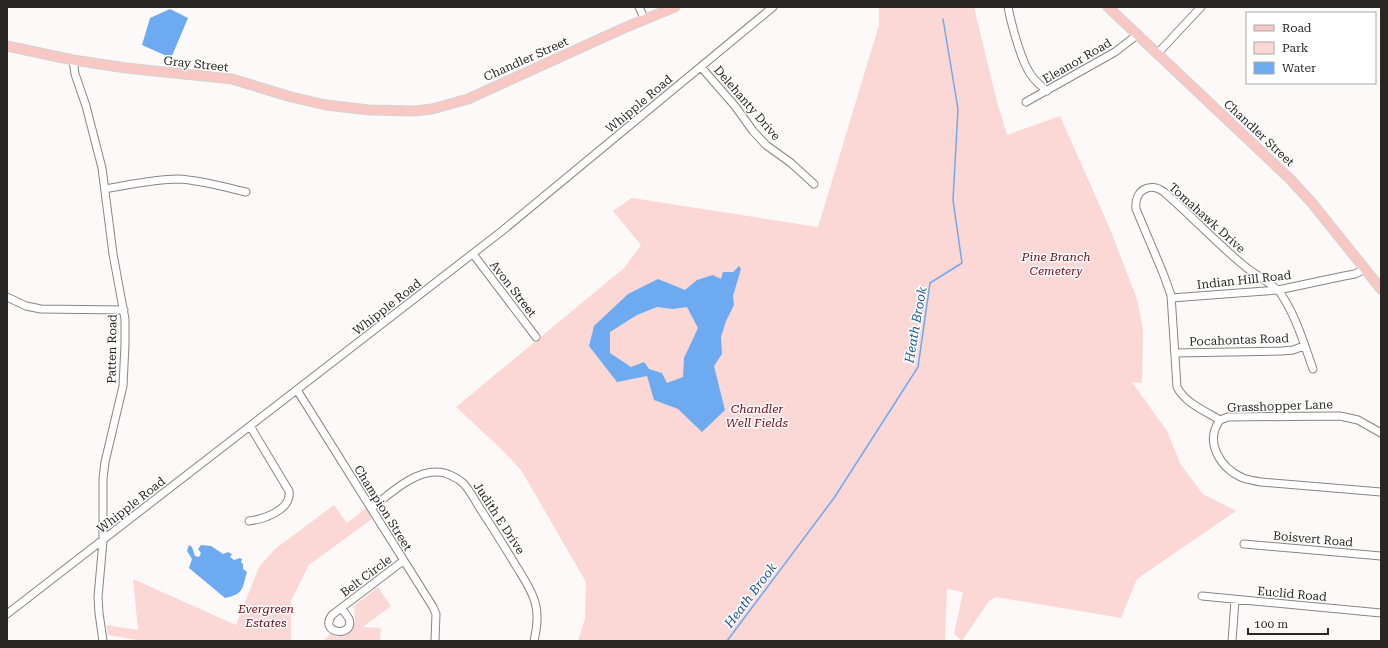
<svg xmlns="http://www.w3.org/2000/svg" width="1388" height="648" viewBox="0 0 1388 648" font-family="'Roboto Serif',serif">
	<style>
		.green { fill: #fbd8d5 }
		.water { fill: #6eaaf0; fill-rule: evenodd }
		.lines { fill: none; stroke-linecap: round; stroke-linejoin: round }
		.stream { stroke: #6eaaf0; stroke-width: 1.5 }
		.minor-casing { stroke: #898585; stroke-width: 9 }
		.major-casing { stroke: #d4d4d4; stroke-width: 11 }
		.minor { stroke: #fff; stroke-width: 7 }
		.major { stroke: #f7c8c4; stroke-width: 9 }
		.labels { text-anchor: middle; stroke-width: 3; stroke-linejoin: round; paint-order: stroke }
		.street-label { font-size: 12px; fill: #282726; stroke: #fff }
		.park-label { font-size: 12px; font-style: italic; fill: #7e0211; stroke: #fff }
		.water-label { font-size: 13px; font-style: italic; fill: #185595; stroke: #fff }
	</style>
	<rect width="100%" height="100%" fill="#fdf9f8"/>
	<path class="green" d="M879,7H974L997,102L1007,135L1060,116L1110,229L1137,299L1143,329L1142,383L1132,382L1167,431L1181,465L1203,494L1236,511L1137,579L1121,618L996,597L989,601L962,641L954,634L963,592L947,589L945,641H578L585,619L586,582L521,470L499,447L456,407L624,268L641,245L613,211L632,198L818,227L879,25Z
		M334,505L347,523L366,508L372,519L309,565L291,601V641H143L108,635L106,625L138,630L133,579L236,625L259,567L275,549Z
		M378,587L391,606L363,627L381,628L380,641H322L331,634L338,637L349,633L355,622L354,606Z"/>
	<path class="water" d="M170,9L188,18L171,58L142,45L150,18Z
		M739,266L741,269L733,296L734,305L726,321L721,337L722,354L714,366L725,410L702,432L678,409L654,400L647,376L617,382L589,346L594,326L628,294L658,279L685,290L697,280L713,275L721,279L723,272H733ZM657,307L673,309L687,307L698,328L684,358L683,377L667,383L662,373L649,369L644,362L631,367L610,353V332L637,315Z
		M189,545L192,547L195,556L199,557L201,553L198,549L201,545L211,546L223,554L228,552L232,554L230,557L234,560L240,558L242,559L241,562L243,564V569L247,572C242,589 244,594 225,598L189,568L192,559L187,551Z"/>
	<g class="lines">
		<path class="stream" d="M727,641L834,498L918,367L930,283L962,263L953,200L958,109L943,19"/>
		<g class="minor-casing">
			<path id="minor" d="M639,7L645,20
				M1008,7C1011,23 1020,56 1028,70C1032,79 1040,85 1047,91
				M1158,53L1201,7
				M73,60L75,74L86,106L102,168L113,254L125,319V344L123,386L105,462L103,479V541L98,597L99,613L103,641
				M701,67L735,106L753,131L766,145L791,163L814,184
				M1026,102L1115,52L1137,35
				M105,189C129,185 154,179 178,179C201,180 224,187 246,192
				M473,254L536,337
				M7,297L26,306L41,309L124,310
				M1171,298L1278,290L1344,276L1355,274L1365,269
				M1175,353L1282,351L1293,350L1304,346
				M297,390L433,607L436,614L435,641
				M1220,420C1205,411 1185,403 1177,387L1171,295L1163,273L1136,209C1134,191 1149,181 1164,192C1193,217 1218,245 1247,268C1256,275 1276,286 1281,294C1296,316 1304,344 1313,369
				M1381,433L1358,420L1340,416L1228,417L1220,420C1204,442 1220,468 1243,478C1249,480 1255,481 1261,482L1381,492
				M371,508C389,495 413,471 437,472C446,472 458,478 464,484C471,492 476,502 481,510C493,528 504,546 515,564C522,576 531,588 535,602C539,615 537,628 534,641
				M249,521C264,519 292,510 289,491L250,426
				M1244,544L1381,556
				M1202,596L1381,613
				M341,608C344,612 347,615 349,619C355,638 318,634 332,615L403,561
				M7,614L502,231L773,7
				M1232,641L1235,600"/>
		</g>
		<g class="major-casing">
			<path id="major" d="M1108,7L1290,179L1312,203L1381,289
				M7,46L73,60L126,68L232,79L291,97L326,105L369,110L414,111L432,109L468,99L624,28L675,7"/>
		</g>
		<use href="#minor" class="minor"/>
		<use href="#major" class="major"/>
	</g>
	<g class="labels">
		<g class="street-label">
			<text transform="translate(526 59) rotate(-24)" y="4">Chandler Street</text>
			<text transform="translate(1077 61) rotate(-30)" y="4">Eleanor Road</text>
			<text transform="translate(196 64) rotate(6)" y="4">Gray Street</text>
			<text transform="translate(747 103) rotate(49)" y="4">Delehanty Drive</text>
			<text transform="translate(639 104) rotate(-40)" y="4">Whipple Road</text>
			<text transform="translate(1259 133) rotate(43)" y="4">Chandler Street</text>
			<text transform="translate(1207 218) rotate(42)" y="4">Tomahawk Drive</text>
			<text transform="translate(1244 280) rotate(-6)" y="4">Indian Hill Road</text>
			<text transform="translate(513 289) rotate(52)" y="4">Avon Street</text>
			<text transform="translate(387 307) rotate(-38)" y="4">Whipple Road</text>
			<text transform="translate(1239 340) rotate(-2)" y="4">Pocahontas Road</text>
			<text transform="translate(112 349) rotate(-89)" y="4">Patten Road</text>
			<text transform="translate(1280 406) rotate(-2)" y="4">Grasshopper Lane</text>
			<text transform="translate(131 505) rotate(-38)" y="4">Whipple Road</text>
			<text transform="translate(383 508) rotate(58)" y="4">Champion Street</text>
			<text transform="translate(499 518) rotate(57)" y="4">Judith E Drive</text>
			<text transform="translate(1313 539) rotate(5)" y="4">Boisvert Road</text>
			<text transform="translate(366 576) rotate(-37)" y="4">Belt Circle</text>
			<text transform="translate(1292 594) rotate(5)" y="4">Euclid Road</text>
		</g>
		<g class="park-label">
			<text x="1056" y="261">Pine Branch<tspan x="1056" dy="14">Cemetery</tspan></text>
			<text x="757" y="413">Chandler<tspan x="757" dy="14">Well Fields</tspan></text>
			<text x="266" y="613">Evergreen<tspan x="266" dy="14">Estates</tspan></text>
		</g>
		<g class="water-label">
			<text transform="translate(915 325) rotate(-80)" y="5">Heath Brook</text>
			<text transform="translate(750 595) rotate(-53)" y="5">Heath Brook</text>
		</g>
	</g>
	<rect width="1388" height="648" fill="none" stroke="#282726" stroke-width="16"/>
	<rect x="1246" y="12" width="130" height="72" fill="#ffffff" stroke="#a9a9a8"/>
	<rect x="1254" y="25" width="20" height="6" fill="#f7c8c4" stroke="#a9a9a8"/>
	<text x="1282" y="32" font-size="12" fill="#282726">Road</text>
	<rect x="1254" y="42" width="20" height="12" fill="#fbd8d5" stroke="#a9a9a8"/>
	<text x="1282" y="52" font-size="12" fill="#282726">Park</text>
	<rect x="1254" y="62" width="20" height="12" fill="#6eaaf0" stroke="#a9a9a8"/>
	<text x="1282" y="72" font-size="12" fill="#282726">Water</text>
	<path d="M1248 628v6h80v-6" fill="none" stroke="#282726" stroke-width="2"/>
	<text x="1254" y="628" font-size="12" fill="#282726" stroke="#ffffff" stroke-width="3" paint-order="stroke">100 m</text>
</svg>
